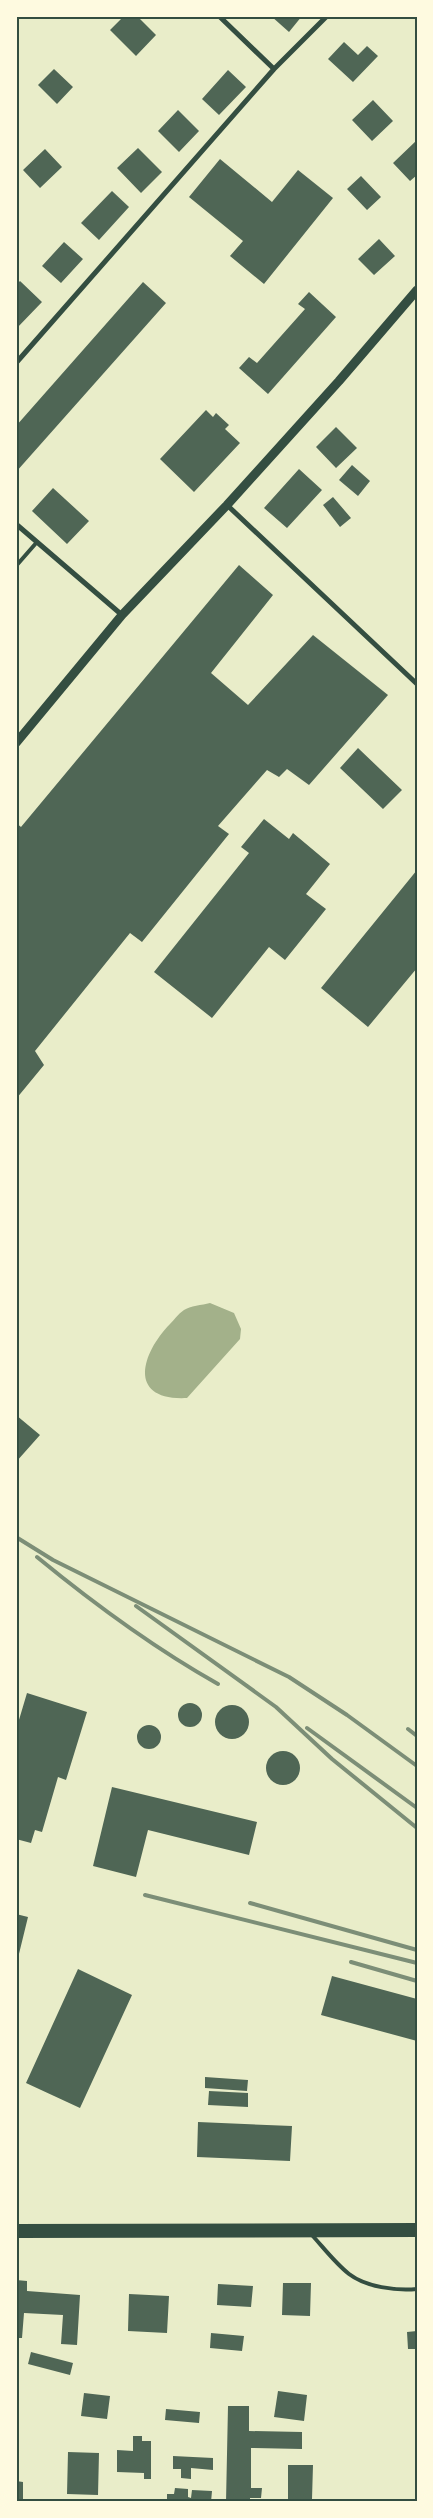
<svg xmlns="http://www.w3.org/2000/svg" width="433" height="2518" viewBox="0 0 433 2518" font-family="Overpass,sans-serif">
	<style>
		.water { fill: #a3b18a }
		.building { fill: #4f6655 }
		.lines { fill: none; stroke-linecap: round; stroke-linejoin: round }
		.service { stroke: #344e41; stroke-width: 4 }
		.minor { stroke: #344e41; stroke-width: 5 }
		.tertiary { stroke: #344e41; stroke-width: 9 }
		.trunk { stroke: #344e41; stroke-width: 14 }
		.rail { stroke: #7c8e77; stroke-width: 4 }
		.neatline { fill: none; stroke: #344e41; stroke-width: 2 }
	</style>
	<rect width="100%" height="100%" fill="#e9edc9"/>
	<path class="water" d="M210,1303L234,1313L241,1329L240,1339L187,1398C128,1401 140,1355 170,1324C174,1320 178,1314 184,1310C190,1306 202,1305 210,1303Z"/>
	<path class="building" d="M124,16H137L156,35L136,56L110,30Z
		M271,16H302L289,32Z
		M344,42L358,55L367,46L378,56L353,82L328,59Z
		M54,69L73,87L57,104L38,85Z
		M228,70L246,87L219,115L202,99Z
		M373,100L393,121L372,141L352,120Z
		M178,110L199,131L179,152L158,131Z
		M417,140V175L410,181L393,163Z
		M138,148L162,172L141,193L117,168Z
		M45,149L62,167L40,188L23,170Z
		M220,159L272,202L298,170L333,198L264,284L230,256L243,241L189,197Z
		M361,176L381,197L367,210L347,189Z
		M112,191L129,207L99,240L81,223Z
		M379,239L395,256L374,275L358,259Z
		M64,242L83,259L61,283L42,266Z
		M20,281L42,302L16,329V285Z
		M143,282L166,303L16,472V426Z
		M309,292L336,317L268,394L239,368L249,357L257,363L305,309L298,304Z
		M206,410L213,417L216,413L229,425L225,429L240,443L194,492L160,459Z
		M336,427L357,448L336,468L316,447Z
		M352,465L370,481L358,496L339,480Z
		M299,469L322,490L287,528L264,508Z
		M53,488L89,521L67,544L32,511Z
		M333,497L351,518L340,527L323,505Z
		M239,565L273,595L211,673L248,705L313,635L388,695L309,785L287,769L279,777L267,770L218,826L229,834L142,942L130,933L35,1051L44,1065L16,1099V823L21,827Z
		M358,748L402,790L383,809L340,768Z
		M264,819L289,839L293,833L330,864L306,894L326,909L285,960L269,947L212,1018L154,972L249,853L241,847Z
		M417,870V968L368,1027L321,988Z
		M16,1415L40,1435L16,1462Z
		M27,1693L87,1712L66,1780L58,1777L42,1832L35,1830L31,1843L16,1839V1730Z
		M178 1715a12 12 0 1 1 24 0a12 12 0 1 1-24 0Z
		M215 1722a17 17 0 1 1 34 0a17 17 0 1 1-34 0Z
		M137 1737a12 12 0 1 1 24 0a12 12 0 1 1-24 0Z
		M266 1768a17 17 0 1 1 34 0a17 17 0 1 1-34 0Z
		M112,1787L257,1822L249,1855L148,1830L136,1877L93,1866Z
		M16,1914L28,1917L17,1962H16Z
		M78,1969L132,1995L80,2108L26,2083Z
		M332,1976L417,1999V2041L321,2015Z
		M205,2077L248,2080L247,2091L205,2088Z
		M209,2091L248,2093V2107L208,2105Z
		M198,2122L292,2126L290,2161L197,2157Z
		M16,2280L27,2281V2291L80,2295L77,2345L61,2344L63,2315L24,2313L22,2338H16Z
		M283,2283H311L310,2316L282,2315Z
		M218,2284L253,2286L251,2307L217,2305Z
		M129,2294L169,2296L167,2333L128,2331Z
		M417,2331V2349H408L407,2332Z
		M211,2333L244,2336L242,2351L210,2348Z
		M31,2352L73,2363L70,2375L28,2364Z
		M278,2391L307,2395L304,2421L274,2417Z
		M84,2393L110,2396L107,2419L81,2416Z
		M228,2406H249V2431L302,2432V2449L251,2448V2488H262L261,2498H250V2502H226Z
		M166,2409L200,2412L199,2423L165,2420Z
		M133,2436H142V2441H151V2479H144V2473L117,2472V2450L133,2451Z
		M68,2452L99,2453L98,2495L67,2494Z
		M173,2456L213,2458V2470L191,2468V2479L181,2478V2469H173Z
		M288,2465H313L312,2499H288Z
		M16,2481L23,2482V2499L40,2500V2502H16Z
		M175,2488L188,2489V2497L191,2498L192,2490L212,2491L211,2502H167V2494H174Z"/>
	<g class="lines">
		<path class="service" d="M16,566L37,542
			M311,2234C323,2247 335,2263 349,2274C366,2287 396,2291 417,2289"/>
		<path class="minor" d="M219,16L274,69
			M16,363L274,69L327,16
			M227,505L417,684
			M16,524L122,615"/>
		<path class="tertiary" d="M16,743L122,615L227,505L339,381L417,290"/>
		<path class="trunk" d="M16,2231L417,2230"/>
		<path class="rail" d="M16,1537L53,1560L289,1677L347,1715L417,1766
			M37,1557C93,1603 154,1648 218,1684
			M136,1606L276,1707L332,1759L417,1828
			M307,1728L417,1808
			M408,1729L417,1736
			M145,1895L417,1963
			M250,1903L417,1950
			M351,1962L417,1981"/>
	</g>
	<rect width="433" height="2518" fill="none" stroke="#fefae0" stroke-width="35"/>
	<rect x="18" y="18" width="398" height="2482" class="neatline"/>
</svg>
